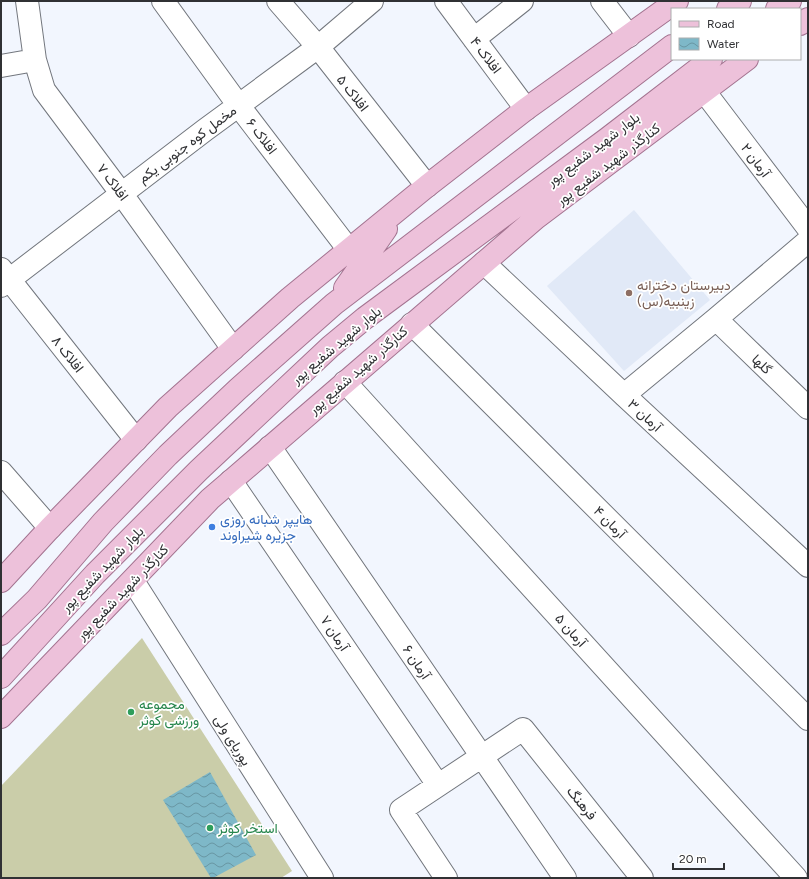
<svg xmlns="http://www.w3.org/2000/svg" width="809" height="879" viewBox="0 0 809 879" font-family="Figtree,Vazirmatn,sans-serif">
	<style>
		.built { fill: #e1e9f7 }
		.pitch { fill: #cacda9 }
		.water { fill: url(#water-waves) }
		.lines { fill: none; stroke-linecap: round; stroke-linejoin: round }
		.minor-casing { stroke: #72767d; stroke-width: 24 }
		.major-casing { stroke: #a37390; stroke-width: 24 }
		.minor { stroke: #fff; stroke-width: 22 }
		.major { stroke: #edc1da; stroke-width: 22 }
		.education-dot { fill: #8d6e63; stroke: #fff; stroke-width: 1.5 }
		.shop-dot { fill: #3f7fe0; stroke: #fff; stroke-width: 1.5 }
		.leisure-dot { fill: #2e9e5b; stroke: #fff; stroke-width: 1.5 }
		.labels { text-anchor: middle; stroke-width: 3.5; stroke-linejoin: round; paint-order: stroke }
		.street-label { font-size: 14px; fill: #303134; stroke: #fff }
		.education-label { font-size: 14px; fill: #785e54; stroke: #fff; text-anchor: start }
		.shop-label { font-size: 14px; fill: #366cbe; stroke: #fff; text-anchor: start }
		.leisure-label { font-size: 14px; fill: #27864d; stroke: #fff; text-anchor: start }
	</style>
	<defs>
		<pattern id="water-waves" width="16" height="10" patternUnits="userSpaceOnUse"><rect width="16" height="10" fill="#7eb8c8"/><path d="M0 5q4-4 8 0t8 0" fill="none" stroke="#6896a3"/></pattern>
	</defs>
	<rect width="100%" height="100%" fill="#f2f6fe"/>
	<path class="built" d="M634,210L710,300L624,371L547,286Z"/>
	<path class="pitch" d="M142,638L292,871L281,878H1V786Z"/>
	<path class="water" d="M210,772L256,855L213,878H211L163,800Z"/>
	<g class="lines">
		<g class="minor-casing">
			<path id="minor" d="M27,1L35,60L44,90L121,193L233,349
				M163,1L239,106L349,250
				M278,1L318,47L427,186
				M446,1L526,109
				M602,1L629,36
				M474,39L522,1
				M1,66L35,60
				M704,91L808,228
				M484,263L624,395L808,566
				M1,269L136,440
				M1,286L205,130L318,47L372,1
				M716,319L808,408
				M412,324L808,719
				M345,382L796,878
				M624,395L716,319L808,241
				M270,447L565,878
				M1,472L50,528
				M231,481L438,785
				M133,581L322,878
				M446,878L401,810L523,729L642,878"/>
		</g>
		<g class="major-casing">
			<path id="major" d="M728,9L740,1
				M777,9L790,1
				M800,24L808,19
				M345,288L386,229
				M1,581L50,528L168,407L290,298L427,186L526,109L677,1
				M1,634L37,599L103,522L168,455L238,389L334,304L672,46
				M1,677L95,574L199,470L330,347L365,318L607,139L711,59
				M1,717L210,499L231,481L536,218L747,59"/>
		</g>
		<use href="#minor" class="minor"/>
		<use href="#major" class="major"/>
	</g>
	<circle class="education-dot" cx="629" cy="293" r="4"/>
	<circle class="shop-dot" cx="212" cy="527" r="4"/>
	<g class="leisure-dot">
		<circle cx="131" cy="712" r="4"/>
		<circle cx="210" cy="828" r="4"/>
	</g>
	<g class="labels">
		<g class="street-label">
			<text transform="translate(486 55) rotate(53)" y="5">افلاک ۴</text>
			<text transform="translate(353 93) rotate(52)" y="5">افلاک ۵</text>
			<text transform="translate(262 136) rotate(53)" y="5">افلاک ۶</text>
			<text transform="translate(187 144) rotate(-37)" y="5">مخمل کوه جنوبی یکم</text>
			<text transform="translate(593 149) rotate(-37)" y="5">بلوار شهید شفیع پور</text>
			<text transform="translate(756 160) rotate(53)" y="5">آرمان ۲</text>
			<text transform="translate(608 164) rotate(-37)" y="5">کنارگذر شهید شفیع پور</text>
			<text transform="translate(113 182) rotate(53)" y="5">افلاک ۷</text>
			<text transform="translate(336 345) rotate(-40)" y="5">بلوار شهید شفیع پور</text>
			<text transform="translate(68 354) rotate(52)" y="5">افلاک ۸</text>
			<text transform="translate(762 364) rotate(44)" y="5">گلها</text>
			<text transform="translate(358 370) rotate(-41)" y="5">کنارگذر شهید شفیع پور</text>
			<text transform="translate(645 415) rotate(43)" y="5">آرمان ۳</text>
			<text transform="translate(610 522) rotate(45)" y="5">آرمان ۴</text>
			<text transform="translate(102 569) rotate(-46)" y="5">بلوار شهید شفیع پور</text>
			<text transform="translate(122 592) rotate(-46)" y="5">کنارگذر شهید شفیع پور</text>
			<text transform="translate(571 630) rotate(48)" y="5">آرمان ۵</text>
			<text transform="translate(335 633) rotate(56)" y="5">آرمان ۷</text>
			<text transform="translate(417 662) rotate(56)" y="5">آرمان ۶</text>
			<text transform="translate(233 740) rotate(58)" y="5">پوریای ولی</text>
			<text transform="translate(582 803) rotate(51)" y="5">فرهنگ</text>
		</g>
		<g class="education-label">
			<text x="637" y="290">دبیرستان دخترانه<tspan x="637" dy="16">زینبیه(س)</tspan></text>
		</g>
		<g class="shop-label">
			<text x="220" y="524">هایپر شبانه روزی<tspan x="220" dy="16">جزیره شیراوند</tspan></text>
		</g>
		<g class="leisure-label">
			<text x="139" y="709">مجموعه<tspan x="139" dy="16">ورزشی کوثر</tspan></text>
			<text x="218" y="833">استخر کوثر</text>
		</g>
	</g>
	<rect width="809" height="879" fill="none" stroke="#303134" stroke-width="4"/>
	<rect x="671" y="8" width="130" height="52" fill="#ffffff" stroke="#acadae"/>
	<rect x="679" y="21" width="20" height="6" fill="#edc1da" stroke="#acadae"/>
	<text x="707" y="28" font-size="12" fill="#303134">Road</text>
	<rect x="679" y="38" width="20" height="12" fill="url(#water-waves)" stroke="#acadae"/>
	<text x="707" y="48" font-size="12" fill="#303134">Water</text>
	<path d="M673 863v6h51v-6" fill="none" stroke="#303134" stroke-width="2"/>
	<text x="679" y="863" font-size="12" fill="#303134" stroke="#ffffff" stroke-width="3" paint-order="stroke">20 m</text>
</svg>
